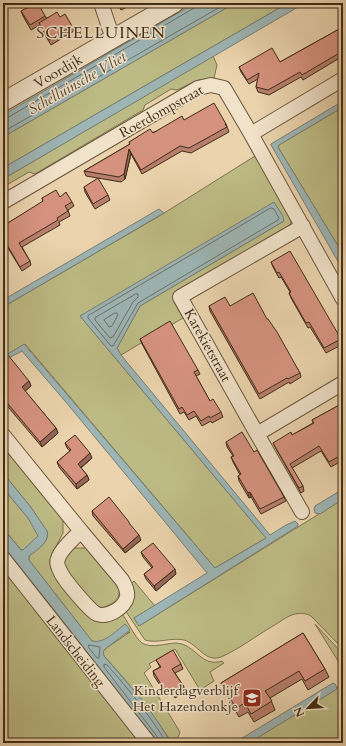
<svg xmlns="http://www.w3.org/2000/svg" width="346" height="746" viewBox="0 0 346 746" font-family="Cardo,serif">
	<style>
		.green { fill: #bdbb85; stroke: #7e744e }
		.water { fill: #9db5b5; stroke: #787f75 }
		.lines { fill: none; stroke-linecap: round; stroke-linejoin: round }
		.shore { stroke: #6e7166; stroke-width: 1 }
		.minor-casing { stroke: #6a563c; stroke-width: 16 }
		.tertiary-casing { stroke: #6a563c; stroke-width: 20 }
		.minor { stroke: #f1e2ca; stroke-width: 14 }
		.tertiary { stroke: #f1e2ca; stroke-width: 18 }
		.wall { fill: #b77e6d; stroke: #402d16 }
		.shaded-wall { fill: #956659; stroke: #402d16 }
		.building { fill: #d5927f; stroke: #402d16 }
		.labels { text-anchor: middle; stroke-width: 3; stroke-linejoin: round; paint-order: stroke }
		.street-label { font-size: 14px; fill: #402d16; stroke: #f1e2ca }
		.poi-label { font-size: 14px; fill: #402d16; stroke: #f1e2ca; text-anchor: end }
		.water-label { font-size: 15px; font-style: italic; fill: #534836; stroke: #f1e2ca }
		.quarter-label { font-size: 16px; letter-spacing: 1px; fill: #402d16; stroke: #f1e2ca }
	</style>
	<rect width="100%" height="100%" fill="#ead3ad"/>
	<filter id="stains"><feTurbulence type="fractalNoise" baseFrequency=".005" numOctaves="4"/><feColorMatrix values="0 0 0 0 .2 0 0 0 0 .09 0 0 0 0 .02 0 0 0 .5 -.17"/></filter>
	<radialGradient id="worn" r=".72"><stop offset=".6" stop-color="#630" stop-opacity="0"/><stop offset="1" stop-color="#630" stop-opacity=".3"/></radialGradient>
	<path class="green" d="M235,3H288L3,168V137Z
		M213,56L217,65L214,78L198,80L177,90L171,89L145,105L143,110L35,174L29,172L3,187V179Z
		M343,107V254L278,147L279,145Z
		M255,156L289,216L291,222L290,225L175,296L174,302L183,318L121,355L117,348L140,306L284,221L80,316L266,538L215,568L25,344L3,357V307L161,215Z
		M3,447L63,520V533L52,554L50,560L51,569L85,612H121C127,620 135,638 142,643C152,649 166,643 176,643C196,644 201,668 222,661L224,663L210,672L214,681L200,690L175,649L149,664L151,667L144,673L180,732L176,743H172C152,712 129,683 104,656L103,652L105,649L130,632L99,642L92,641L29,560V556C37,550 50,542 47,531L30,506L3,473Z
		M3,488L28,518L38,534L37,539L23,550H21L3,528Z
		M343,499V649L312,617C308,613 300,613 295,614C287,616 280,622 273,626C256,636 239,649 221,657C205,663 198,644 184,640C171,637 158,644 145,640L125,610L131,584L134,581L155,606L134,618L139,626Z
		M73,548H86C92,555 118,581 119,589C121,600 110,605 101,608L91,603L65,570L63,562L65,554Z
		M3,567L144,743H3Z
		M315,624L343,654V669Z
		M343,684V743H249Z"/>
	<path class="water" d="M195,3H235L3,137V115Z
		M288,3H305L3,179V168Z
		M343,101V107L279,145L278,147L343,254V270L271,145V144Z
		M274,202L283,216L284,221L140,306L117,348L121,355L270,535L286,525L295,521L298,524V526L139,626L134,618L207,573L65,401L22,351L3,361V357L24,344L215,568L266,538L80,316Z
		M159,209L164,213L3,307V300Z
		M3,473L30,506L47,531C50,542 37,550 29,556V560L92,641C104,644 116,631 125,624L130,630L105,649L103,652L104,656L143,701L158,722L171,743H157L55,611L3,546V528L21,550H23L38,536L28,518L3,488Z
		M343,489V499L320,514L315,513L314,509L315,506Z
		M333,683L335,684L337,688V689L249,743H234Z"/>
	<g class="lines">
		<path class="shore" d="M3,118H7L194,8L196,3
			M3,132L227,3
			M271,208L274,209L279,218L278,220L138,303L113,346H111L88,318V316Z
			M136,294H138V297L133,302L113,337L110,338L95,320V318Z
			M115,313H117L118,315L112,326L109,327L104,320Z
			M89,645L100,647L99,658H97L89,648Z
			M160,743L159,739L104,667V664L107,665C129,689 149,715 167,743"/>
		<g class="minor-casing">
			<path id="minor" d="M101,3L113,39
				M251,134L343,299
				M3,202L198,88L211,85L224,88L251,134L343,79
				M303,226L180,297L257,434L343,383
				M257,434L302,512
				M3,435L81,531C75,537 60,550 58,559C56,563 59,569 61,573C65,581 90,611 97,614C108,618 124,608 127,597C128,591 125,585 122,580L81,531
				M3,558L149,743"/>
		</g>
		<g class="tertiary-casing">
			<path id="tertiary" d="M3,102L175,3"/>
		</g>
		<use href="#minor" class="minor"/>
		<use href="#tertiary" class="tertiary"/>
	</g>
	<path class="wall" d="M117,3H135L121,10Z
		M21,11L45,16L46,18L60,17L72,26L74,31L51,45L41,28L40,25L31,30L23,16Z
		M343,24V56L303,80L301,77L269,95L258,92L256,87L258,79L249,84L241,72L239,67L280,62L341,28Z
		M184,120L226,124L229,132L191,153L182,151L142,174L131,154L125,179L121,182L86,176L84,171L130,144L129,142Z
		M84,187L108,195L110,200L95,209L85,192Z
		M60,197L72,202L74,206L68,210L70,216L59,222L60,225L22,247L30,261L31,265L22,271L8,248L3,251V226L43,202L42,198Z
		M271,262L341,339L343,344L326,353L310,327L308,328L291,298L289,293L290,292L281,277L279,278L273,267Z
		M209,306L267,319L300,373L301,377L290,384L289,382L260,399L210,311Z
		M140,339L198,370L200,374L196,376L210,401L221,412L223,417L212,423L211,421L202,426L196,416L189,420L184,412L180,414L142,344Z
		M3,360L29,381L31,386L25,391L56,428L58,433L42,447L3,401Z
		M343,403V460L331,467L321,451L292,468L303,486L304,491L301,493L275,447L273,443L292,435L313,423L312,420Z
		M226,442L254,452L284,497L286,501L261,514L251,497L249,498L239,481L238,476L240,475L233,462L231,457L233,456L227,447Z
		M65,443L92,458L81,468L87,475L89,480L77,489L59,467L57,462L70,451L67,448Z
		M92,511L141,540L125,553L93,516Z
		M141,552L176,574L156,591L146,579L144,574L152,568L143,557Z
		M303,633L325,669L329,677L308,690L302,679L270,698L275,710L254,722L248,712L239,717L224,691L221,683Z
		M156,660L181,664L183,669L175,673L184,687L185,692L175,698L172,693L167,696L154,676L153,671L160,667Z"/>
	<path class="shaded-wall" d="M129,149L131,154L125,179L124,174Z
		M29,381L31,386L24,392L22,387Z
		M56,428L58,433L42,447L40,442Z
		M90,453L92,458L79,469L78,464Z
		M87,475L89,480L77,489L76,484Z
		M250,492L251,497L249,498L248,493Z
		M139,535L141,540L125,553L123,549Z
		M175,569L176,574L156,591L154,586Z
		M170,688L172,693L167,696L165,691Z"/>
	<path class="building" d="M36,3H38L45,16L30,25L21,11Z
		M118,3H125L120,6Z
		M57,12L60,17L65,14L72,26L49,40L39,23Z
		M343,24V51L302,75L300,72L268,90L256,87L259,73L247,80L239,67L272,48L280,62L341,28V25Z
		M214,103L226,124H225L227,127L189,148L180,146L141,170L129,149L124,174L119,177L84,171L130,144L129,142L150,129L153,133L182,116L184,120Z
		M98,178L108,195L93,204L84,187Z
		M56,190L60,197L66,192L72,202L65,206L68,211L57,218L58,220L19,243L30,261L20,267L6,243L3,245V226L43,201L42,198Z
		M290,251L341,339L324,348L309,322L306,323L289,293L291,292L279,272L277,273L271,262Z
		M253,293L267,319H268L277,332L300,373L288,379L287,378L259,394L209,306L225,297L230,306Z
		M170,321L198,370L194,372L210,401L213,399L221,412L210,418L209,416L201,421L194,411L187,415L182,407L179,409L140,339Z
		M8,355L29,381L22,387L56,428L40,442L3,398V360Z
		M343,403V454L329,462L319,446L290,464L303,486L299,488L273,443L291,432L292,435L314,423L312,420Z
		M242,432L254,452L257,450L284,497L260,509L250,492L248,493L238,476L241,474L231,457L234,456L226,442Z
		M75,435L90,453L78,464L87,475L76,484L57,462L71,450L65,443Z
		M109,497L129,522V523L139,535L123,549L92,511Z
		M153,543L175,569L154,586L144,574L153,567L141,552Z
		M303,633L325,669L305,681L299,671L265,691L272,701L251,714L245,703L236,708L221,683Z
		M173,650L181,664L172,669L184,687L174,693L170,688L165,691L153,671L161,667L156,660Z"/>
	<defs>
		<g id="school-square" transform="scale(1)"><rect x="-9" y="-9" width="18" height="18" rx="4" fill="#8f2418" stroke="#f1e2ca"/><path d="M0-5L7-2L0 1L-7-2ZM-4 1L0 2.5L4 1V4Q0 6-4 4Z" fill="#fff"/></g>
	</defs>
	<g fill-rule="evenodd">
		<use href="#school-square" x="252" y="698"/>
	</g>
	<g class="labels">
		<g class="street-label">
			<text transform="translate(58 71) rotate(-30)" y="5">Voordijk</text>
			<text transform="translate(161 111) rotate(-29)" y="5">Roerdompstraat</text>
			<text transform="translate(208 345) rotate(61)" y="5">Karekietstraat</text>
			<text transform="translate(76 651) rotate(52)" y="5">Landscheiding</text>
		</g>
		<g class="poi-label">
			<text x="238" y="695">Kinderdagverblijf<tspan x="238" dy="16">Het Hazendonkje</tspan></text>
		</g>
		<g class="water-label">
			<text transform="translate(77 83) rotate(-30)" y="5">Schelluinsche Vliet</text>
		</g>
		<g class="quarter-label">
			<text x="101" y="38">SCHELLUINEN</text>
		</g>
	</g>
	<rect width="346" height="746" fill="none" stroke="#ead3ad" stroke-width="16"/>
	<rect x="4" y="4" width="338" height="738" fill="none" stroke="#402d16" stroke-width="2"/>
	<rect x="8" y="8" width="330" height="730" fill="none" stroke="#402d16"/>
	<g transform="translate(308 708) rotate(245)" stroke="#f1e2ca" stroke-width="3" paint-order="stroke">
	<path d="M0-3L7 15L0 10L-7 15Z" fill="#402d16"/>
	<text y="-6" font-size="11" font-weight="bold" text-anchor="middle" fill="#402d16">N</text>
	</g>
	<rect width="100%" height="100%" filter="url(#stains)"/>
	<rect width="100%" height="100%" fill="url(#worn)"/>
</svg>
